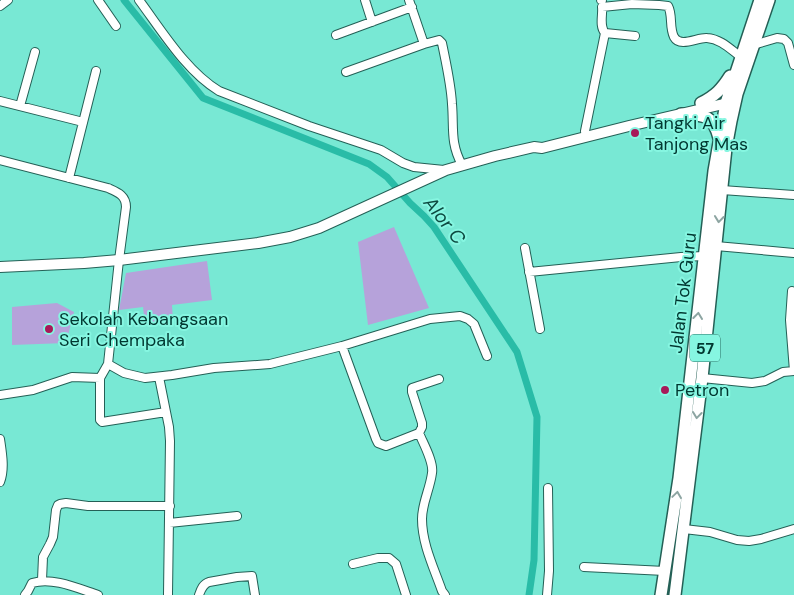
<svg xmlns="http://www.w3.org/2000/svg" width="794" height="595" viewBox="0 0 794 595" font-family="'DM Sans',sans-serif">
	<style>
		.green { fill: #b6a2da }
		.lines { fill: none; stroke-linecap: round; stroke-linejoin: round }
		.canal { stroke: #29bca7; stroke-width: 7 }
		.minor-casing { stroke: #246056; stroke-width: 10 }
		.secondary-casing { stroke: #246056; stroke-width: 12 }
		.primary-casing { stroke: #246056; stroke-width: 14 }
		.minor { stroke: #fff; stroke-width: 8 }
		.secondary { stroke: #fff; stroke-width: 10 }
		.primary { stroke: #fff; stroke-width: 11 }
		.oneway { stroke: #8da5a2 }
		.poi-dot { fill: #a71959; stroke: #86f6e1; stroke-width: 2 }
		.labels { text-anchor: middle; stroke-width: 4; stroke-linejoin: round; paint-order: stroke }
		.shield { fill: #86f6e1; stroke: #297065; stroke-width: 1 }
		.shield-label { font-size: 16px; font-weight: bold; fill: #013730 }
		.poi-label { font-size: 18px; fill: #013730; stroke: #86f6e1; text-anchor: start }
		.street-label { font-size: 18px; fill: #013730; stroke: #86f6e1 }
		.water-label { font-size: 19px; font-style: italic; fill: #0d4940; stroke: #86f6e1 }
	</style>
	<rect width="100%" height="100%" fill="#78e8d4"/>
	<path class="green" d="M394,227L429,308L368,325L358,242Z
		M207,261L212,300L172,305L173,321L145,325L143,307L119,310L126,273Z
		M57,303L74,312L66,343L12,345V307Z"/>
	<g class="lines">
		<path class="canal" d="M124,0L203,98L369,164L387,177L410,203L424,216L434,227L517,352L537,417L534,560L529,595"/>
		<g class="minor-casing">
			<path id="minor" d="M98,0L116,26
				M139,0C162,31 186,71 219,91L309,126L381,150L403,163L414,167L444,170
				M365,0L372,22
				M409,0L424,44
				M601,0H602
				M0,6L8,0
				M336,35L412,7
				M635,36L605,33C599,26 603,15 602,7L632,4L659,5L668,6C673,15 669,27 674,37C680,48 698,37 707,38C721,39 730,49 741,57
				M753,45L777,38L784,39L788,43L794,65
				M346,72L424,44L439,40L442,43C446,63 451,84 452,104C454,128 450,143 462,165
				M0,101L83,122
				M20,106L35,52
				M585,131L605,33
				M0,160L108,188C117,192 126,195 126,207L119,260L108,364L100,378L72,377L33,390L0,395
				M69,178L96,71
				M722,190L794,195
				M716,246L794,253
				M525,248L540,329
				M529,272L681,257L704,256
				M342,346L376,439L378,443L386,446L419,433L422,427V423L412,392V388L439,379
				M108,364L124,373L145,378L172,375L214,368L270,364L342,346L430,319L460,316L468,319L474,324L487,356
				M159,377L169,427L170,441L168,595
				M100,378V420L102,422L166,412
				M702,378L752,383L765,381L783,372L794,371L790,320L792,291
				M419,433C423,443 434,462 432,473C430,489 422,503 422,519C422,544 434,568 442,591L445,595
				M0,439C2,453 5,469 0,482
				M169,523L237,516
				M684,529L710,532L737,540L749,541L761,539L794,529
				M353,564L378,558H389L396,564L406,595
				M584,567L665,571
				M42,580L43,557L50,544L53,537L56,510L58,505L60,504L66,503L88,506H170
				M25,595L28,591L32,583C53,577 77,588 98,595
				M199,595C201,589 203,584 209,582L237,577L252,576L255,595
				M547,595L549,571L548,488"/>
		</g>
		<g class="secondary-casing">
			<path id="secondary" d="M0,267L84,263L119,260L258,243L290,237L319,228L446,170L495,156L534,147L542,148L629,126L732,102"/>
		</g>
		<g class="primary-casing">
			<path id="primary" d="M701,103C715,96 722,89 730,76
				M681,114C704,115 713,114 719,138
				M661,595L679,478L714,171L726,103L760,0
				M675,595L702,378L726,148L731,121L737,94L769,0"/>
		</g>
		<use href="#minor" class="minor"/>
		<use href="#secondary" class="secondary"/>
		<use href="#primary" class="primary"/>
	</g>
	<defs><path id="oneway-chevron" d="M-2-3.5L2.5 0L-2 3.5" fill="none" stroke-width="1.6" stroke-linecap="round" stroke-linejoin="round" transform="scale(1.25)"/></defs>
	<g class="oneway">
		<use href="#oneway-chevron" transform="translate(719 219) rotate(96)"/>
		<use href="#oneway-chevron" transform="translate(698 316) rotate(-83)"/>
		<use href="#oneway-chevron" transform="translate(697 415) rotate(97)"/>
		<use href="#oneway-chevron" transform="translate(677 495) rotate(-82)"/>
	</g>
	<g class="poi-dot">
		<circle cx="635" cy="133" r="5"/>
		<circle cx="49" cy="329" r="5"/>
		<circle cx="665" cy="390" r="5"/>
	</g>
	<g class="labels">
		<rect class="shield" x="690" y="334.5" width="30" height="27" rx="4"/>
		<g class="shield-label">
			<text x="705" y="354">57</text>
		</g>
		<g class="poi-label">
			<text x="645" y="129">Tangki Air<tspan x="645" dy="21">Tanjong Mas</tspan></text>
			<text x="59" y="325">Sekolah Kebangsaan<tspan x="59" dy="21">Seri Chempaka</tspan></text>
			<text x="675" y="396">Petron</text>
		</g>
		<g class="street-label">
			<text transform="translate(683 293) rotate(-83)" y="6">Jalan Tok Guru</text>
		</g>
		<g class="water-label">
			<text transform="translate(445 220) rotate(52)" y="7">Alor C</text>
		</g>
	</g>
</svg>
